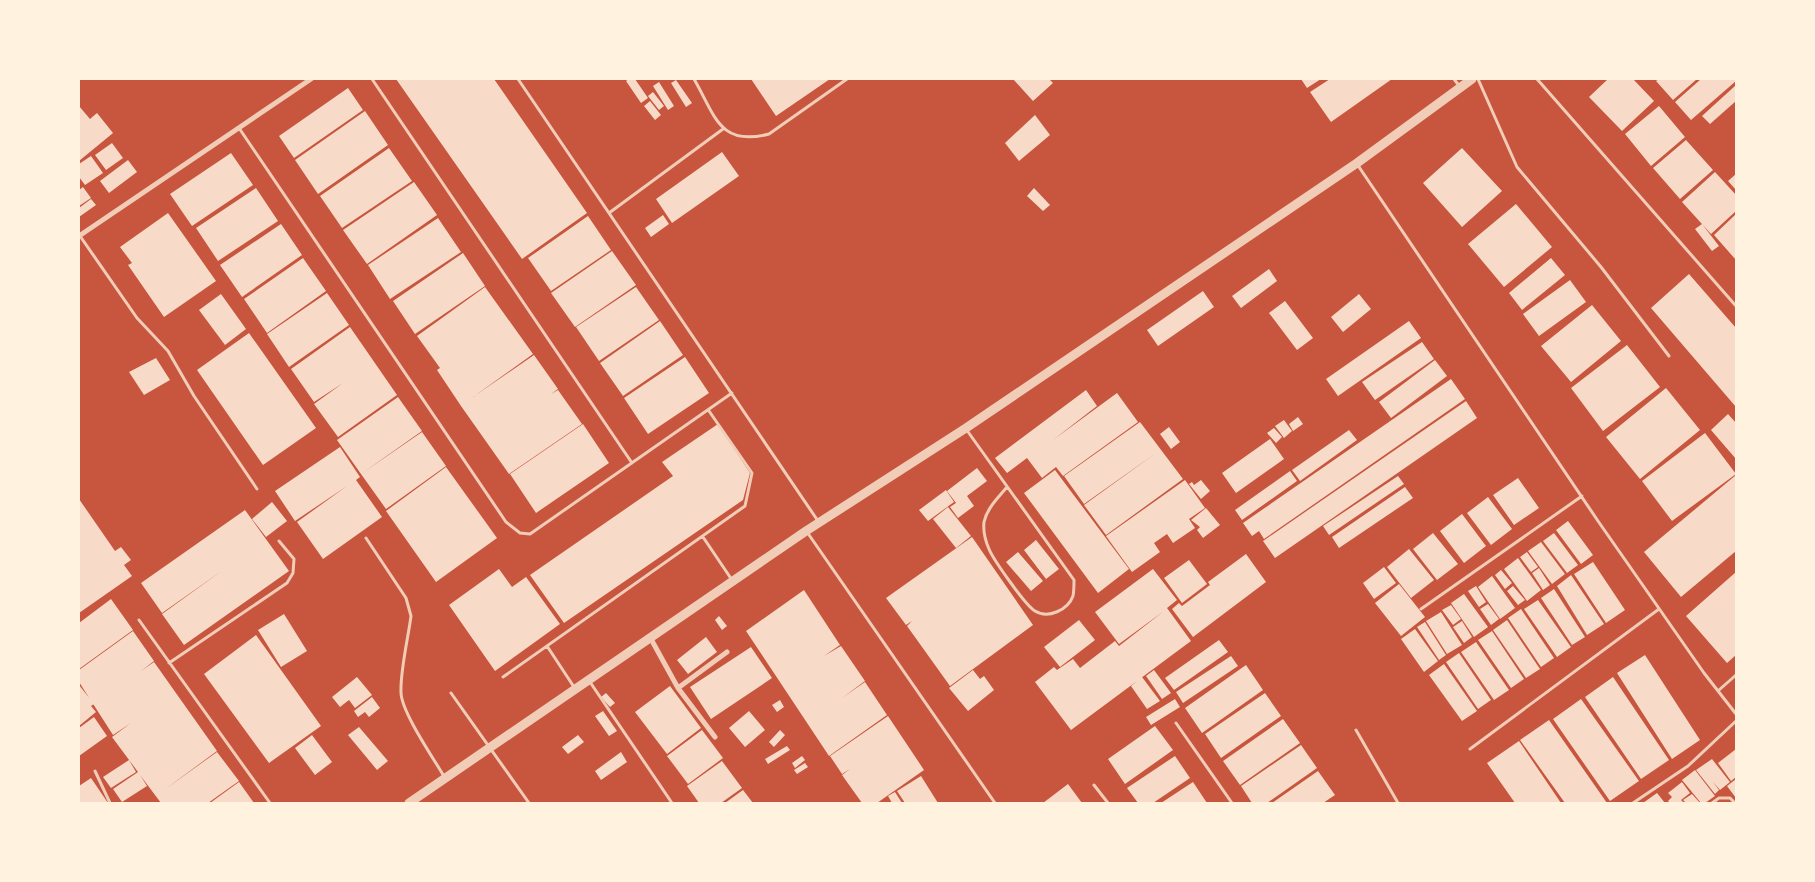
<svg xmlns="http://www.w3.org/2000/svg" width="1815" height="882" viewBox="0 0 1815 882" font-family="Manrope,sans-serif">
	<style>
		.building { fill: #f7dbc8 }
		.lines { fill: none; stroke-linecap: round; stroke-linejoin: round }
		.service { stroke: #f1ccb7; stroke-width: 3 }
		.minor { stroke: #f1ccb7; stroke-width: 5 }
		.tertiary { stroke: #f1ccb7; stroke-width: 9 }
	</style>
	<rect width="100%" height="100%" fill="#c8553d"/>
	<path class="building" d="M396,79H494L587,213L522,259Z
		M629,79H635L648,98L641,103L626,81Z
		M751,79H830L776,116Z
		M1013,79H1049L1053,83L1033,101Z
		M1301,79H1321L1307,88Z
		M1330,79H1392L1331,122L1310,92Z
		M1608,79H1633L1654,101L1622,131L1589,97Z
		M1659,79H1697L1673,100L1656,81Z
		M1701,79H1736V81L1691,120L1675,102Z
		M676,80L692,103L686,107L671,83Z
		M659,82L674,106L668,110L653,86Z
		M1736,85V101L1710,124L1702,116Z
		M348,88L363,110L294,158L279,136Z
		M653,92L664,106L659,110L648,96Z
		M650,101L661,115L655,120L644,106Z
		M79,106L90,119L97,113L113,133L79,161Z
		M1659,106L1685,137L1651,166L1625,134Z
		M365,111L388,145L318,194L295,160Z
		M1035,115L1050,135L1019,161L1005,143Z
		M1686,140L1713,170L1680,199L1653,168Z
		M112,143L123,158L106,170L95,155Z
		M389,148L412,181L342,228L320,196Z
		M1462,148L1502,191L1462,227L1423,183Z
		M722,152L739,176L672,223L656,199Z
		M231,153L253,185L192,226L170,194Z
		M91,156L103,173L85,185L79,177V164Z
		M128,160L137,172L109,193L100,181Z
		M1715,172L1736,195V211L1711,234L1682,202Z
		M1736,174V190L1728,181Z
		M414,182L437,215L367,264L343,230Z
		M83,187L91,198L79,206V190Z
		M256,188L278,221L218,261L196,228Z
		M1034,188L1050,205L1043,211L1027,196Z
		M91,199L96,205L79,217V208Z
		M1516,204L1552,247L1504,287L1468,244Z
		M168,213L216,281L164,317L128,265L132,263L120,247Z
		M1736,214V260L1714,235Z
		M663,215L669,224L651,237L645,228Z
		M588,216L611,250L551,291L528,258Z
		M438,218L461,252L390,299L368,265Z
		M281,224L302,255L242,297L220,265Z
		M1702,224L1719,246L1712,251L1695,229Z
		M612,251L636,285L575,327L551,293Z
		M463,253L485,286L415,334L393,301Z
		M303,258L326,291L267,333L244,299Z
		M1551,258L1565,275L1522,310L1509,293Z
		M1269,269L1277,281L1241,308L1232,296Z
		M1689,274L1736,328V407L1651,308Z
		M1570,280L1586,302L1539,336L1523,314Z
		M485,287L533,354L473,397L534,355L558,389L551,394L558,390L582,424L509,474L461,406L437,370L440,368L417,336Z
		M636,287L659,320L599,361L576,327Z
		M1203,291L1214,307L1158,346L1147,330Z
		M327,293L349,325L289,367L267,334Z
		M221,294L246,329L225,345L199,310Z
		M1359,294L1371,309L1343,332L1331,317Z
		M1285,301L1313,338L1297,350L1269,313Z
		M1592,305L1621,341L1571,382L1541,346Z
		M660,321L683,355L623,396L600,363Z
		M1409,321L1421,338L1338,396L1326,379Z
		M350,327L397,395L338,437L314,404L343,383L314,402L291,369Z
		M249,333L316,428L263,465L197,370Z
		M1422,342L1434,359L1375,400L1362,382Z
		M1627,345L1660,387L1603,431L1571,388Z
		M685,357L709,393L648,434L624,398Z
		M156,358L170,380L144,395L129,372Z
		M1435,360L1447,376L1391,418L1379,402Z
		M1451,379L1465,399L1264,539L1259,531L1252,536L1243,523Z
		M1666,388L1700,430L1640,479L1606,437Z
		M1086,390L1097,406L1053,440L1117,393L1138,422L1063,476L1056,467L1042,478L1027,458L1007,473L995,458Z
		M398,397L422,431L361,474L337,440Z
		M1466,401L1477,418L1275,558L1263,541Z
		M1728,414L1736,423V459L1711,430Z
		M1298,417L1303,424L1293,431L1289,424Z
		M1284,420L1292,431L1284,438L1275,426Z
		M1140,422L1183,479L1106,535L1084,505L1156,453L1084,504L1064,476Z
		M583,424L609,463L536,513L510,474Z
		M718,424L750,473L743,500L564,623L530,575L673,476L662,462Z
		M1169,427L1180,442L1171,449L1160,434Z
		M1274,428L1282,437L1276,443L1267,433Z
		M1349,430L1357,440L1300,481L1292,470Z
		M422,432L446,466L386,509L361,474Z
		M1705,433L1736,474L1672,521L1642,481Z
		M1270,439L1284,459L1236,493L1222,473Z
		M340,447L360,477L356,480L382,517L323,559L297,522L347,486L295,521L275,491Z
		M446,467L497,538L436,582L386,511Z
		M977,468L987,481L967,496L974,506L958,518L950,507L956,503L947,491Z
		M1055,470L1129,569L1098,593L1024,493Z
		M1290,471L1297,481L1242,520L1235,510Z
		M1736,475V551L1681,597L1644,552Z
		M1398,476L1404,484L1329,535L1323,526Z
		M1518,478L1539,508L1514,525L1493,495Z
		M1185,480L1205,508L1189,519L1195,528L1173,543L1167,534L1154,543L1160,552L1132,572L1106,536Z
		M1201,480L1210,491L1201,499L1189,484L1192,482L1194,485Z
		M1405,487L1413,498L1339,548L1332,537Z
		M946,490L954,502L928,521L919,510Z
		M1488,497L1512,529L1491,545L1467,513Z
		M79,499L115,551L121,547L131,560L124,565L132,576L79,613Z
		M272,502L287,521L266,537L252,519Z
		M948,507L971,536L956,548L933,519Z
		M1206,508L1220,525L1203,538L1197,530L1200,527L1191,520Z
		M245,510L289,571L184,645L162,614L223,570L162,613L141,583Z
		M1462,514L1486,546L1464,563L1440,531Z
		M1568,521L1593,555L1581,564L1556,530Z
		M1433,533L1458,564L1437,580L1413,549Z
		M1554,533L1578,565L1567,573L1543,541Z
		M972,537L1033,625L950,686L907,626L912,621L906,625L886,598Z
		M1036,540L1059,569L1046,579L1024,550Z
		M1541,542L1565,574L1552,584L1528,551Z
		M1409,549L1434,580L1411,598L1387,567Z
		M1018,552L1043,581L1031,591L1006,562Z
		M1527,552L1538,567L1531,572L1520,557Z
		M1246,554L1266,582L1193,637L1172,609L1179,603L1182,606L1210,585L1208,582Z
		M1518,558L1541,590L1527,601L1504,569Z
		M1189,560L1207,584L1182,603L1164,578Z
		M1593,562L1625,610L1606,623L1574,574Z
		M1384,567L1396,583L1374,599L1363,583Z
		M1539,568L1550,585L1543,590L1532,573Z
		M499,569L512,587L526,577L560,624L495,671L449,605Z
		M1153,569L1177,600L1167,608L1191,641L1071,730L1035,682L1054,667L1057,670L1073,659L1080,668L1115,641L1119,646L1164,611L1119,644L1095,612Z
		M1501,570L1512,583L1505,589L1495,575Z
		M1736,572V655L1727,663L1686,616Z
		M1571,575L1604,624L1587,635L1557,586Z
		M1492,576L1515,608L1500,619L1478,587Z
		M1399,584L1425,617L1401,636L1375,603Z
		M1476,586L1486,602L1479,607L1468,591Z
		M1513,586L1525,600L1518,605L1507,591Z
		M1554,589L1585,637L1572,645L1541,598Z
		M804,590L840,645L824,656L841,646L865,681L842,698L865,682L887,715L829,756L746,631Z
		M1464,594L1488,627L1474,637L1451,603Z
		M111,599L133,630L79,669V623Z
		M1538,600L1571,647L1557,657L1524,609Z
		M1488,604L1499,619L1491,625L1480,609Z
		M1451,605L1461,619L1453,625L1442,610Z
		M1521,609L1554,658L1541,667L1508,618Z
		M1441,612L1462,645L1447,654L1426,621Z
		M284,614L307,651L281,667L258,630Z
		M719,616L727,626L722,630L715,620Z
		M1079,620L1095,640L1060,667L1044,647Z
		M1507,620L1540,669L1526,678L1493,630Z
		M1462,621L1472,637L1464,643L1453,627Z
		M1425,622L1446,655L1439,660L1417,627Z
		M1415,629L1438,661L1424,672L1401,639Z
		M133,631L154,661L141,671L154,662L217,751L164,790L217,752L239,781L208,803H161L140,775L147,786L122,802L113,789L138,772L112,737L131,723L113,735L79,682V670Z
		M1492,631L1524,679L1511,688L1478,640Z
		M256,635L321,726L269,763L204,674Z
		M706,637L717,652L688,674L677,660Z
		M1219,640L1228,652L1174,690L1165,678Z
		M1476,642L1509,690L1494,700L1461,652Z
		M751,647L772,678L711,719L690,687Z
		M1459,653L1491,700L1478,709L1446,662Z
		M1645,655L1700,740L1672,759L1617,673Z
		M1231,656L1238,666L1183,703L1176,692Z
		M1444,664L1477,711L1462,721L1429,675Z
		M1246,665L1263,690L1202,733L1185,708Z
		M973,670L980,679L984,676L994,690L968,711L949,688Z
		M1154,670L1171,693L1162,699L1146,676Z
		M357,677L372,695L355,708L349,700L340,707L332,697Z
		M1142,677L1160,701L1147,709L1131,686Z
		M1613,677L1669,760L1641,779L1585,697Z
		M79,685L94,704L91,706L96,712L79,726Z
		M670,686L701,728L667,754L635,712Z
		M606,693L615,703L610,707L601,697Z
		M1265,693L1281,716L1221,758L1205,734Z
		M372,697L380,708L369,717L365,712L358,717L354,711Z
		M1175,699L1180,707L1151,725L1146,717Z
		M1581,699L1639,781L1610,801L1553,719Z
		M780,700L784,707L777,712L772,705Z
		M603,711L617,731L609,736L595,716Z
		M749,711L765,730L745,747L729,728Z
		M888,716L924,770L877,803H862L842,775L850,769L842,774L830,756Z
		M94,717L107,736L79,756V728Z
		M1283,719L1300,743L1240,785L1223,761Z
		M1549,720L1607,803H1565L1520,740Z
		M1155,726L1173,750L1125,784L1108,759Z
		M359,727L388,761L377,770L348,735Z
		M702,730L723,758L688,784L667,756Z
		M780,730L785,735L774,747L769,742Z
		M312,735L332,762L315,775L295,748Z
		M578,735L584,742L568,754L562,747Z
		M1519,741L1561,803H1515L1487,763Z
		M1301,745L1317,768L1267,803H1252L1241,786Z
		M787,746L790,750L768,764L765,759Z
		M1736,749V777L1731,781L1718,763Z
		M621,752L627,762L601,780L595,771Z
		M802,756L805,760L795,768L792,763Z
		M1175,756L1190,778L1153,803H1138L1127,788Z
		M1712,759L1730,782L1720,790L1713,782L1719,790L1715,794L1696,770Z
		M129,760L136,772L111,788L103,777Z
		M722,761L742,788L721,803H699L687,786Z
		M805,763L808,767L797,774L794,770Z
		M1695,770L1715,796L1705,803H1701L1682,780Z
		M1318,771L1335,795L1323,803H1272Z
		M921,776L938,803H905L897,791Z
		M91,778L108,803H79V786Z
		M1736,779V798L1727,786Z
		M239,782L254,803H210Z
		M1193,782L1207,803H1161Z
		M1682,782L1690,793L1681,800L1684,803H1670L1668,801L1672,797L1668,793Z
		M1068,784L1082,803H1043Z
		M743,790L753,803H725Z
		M895,792L902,803H892L888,796Z
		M1657,793L1665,803H1643Z
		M1692,794L1700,803H1686L1683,800Z"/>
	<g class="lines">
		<path class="service" d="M372,79L632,463
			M518,79L818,521
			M694,79C715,115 719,147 769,134L847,79
			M1454,79L1460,87
			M1478,79L1517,167L1601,267L1669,356
			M1537,79L1736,306
			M239,128L506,522L520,533L530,534L732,393
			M1357,164L1598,521L1704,673L1736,714
			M609,213L723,129
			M80,236L137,318L168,351L194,396L257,489
			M966,429L1074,580C1074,585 1074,591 1073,596C1068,610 1048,619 1035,611C1025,605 993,559 989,549C985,540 983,531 984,522C987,508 998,498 1007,487
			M807,532L995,803
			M703,537L732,580
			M366,538L406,598L411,616C408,639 400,671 401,693C402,713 434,759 445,778
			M1421,609L1582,496
			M139,620L270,803
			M547,646L574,687
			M169,663L287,583L293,573L294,559L279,541
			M503,677L745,506L752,473L709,411
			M590,682L672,803
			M1719,690L1736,675
			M451,693L529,803
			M1176,723L1232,803
			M1356,730L1398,803
			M1470,749L1659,609
			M95,771L110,803
			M1094,785L1108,803
			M1633,803L1688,766L1736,721
			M1712,803L1719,798H1730L1735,803"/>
		<path class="minor" d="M79,236L311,79
			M651,639L678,688L727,652
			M678,688L715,737"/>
		<path class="tertiary" d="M409,803L806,531L966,428L1357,163L1472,79"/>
	</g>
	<rect width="1815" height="882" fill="none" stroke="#fff3e0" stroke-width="160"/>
</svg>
